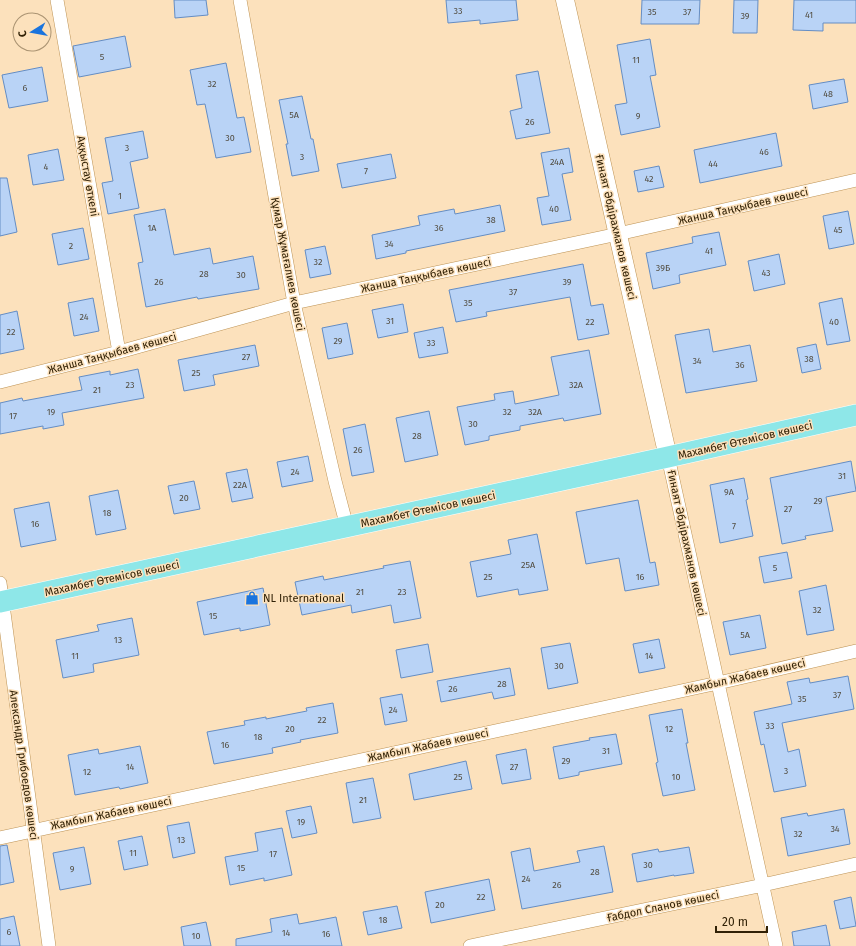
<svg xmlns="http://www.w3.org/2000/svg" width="856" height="946" viewBox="0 0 856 946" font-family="'Fira Sans',sans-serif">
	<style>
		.building { fill: #b9d3f6; stroke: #648dc4 }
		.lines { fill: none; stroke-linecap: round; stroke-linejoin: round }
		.street-casing { stroke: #bd9355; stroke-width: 14 }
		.secondary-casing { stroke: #bd9355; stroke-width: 19 }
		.primary-casing { stroke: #fff; stroke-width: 22 }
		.street { stroke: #fff; stroke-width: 13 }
		.secondary { stroke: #fff; stroke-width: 18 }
		.primary { stroke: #8ee7e8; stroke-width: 21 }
		.labels { text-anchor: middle; stroke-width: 3; stroke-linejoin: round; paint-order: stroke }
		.number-label { font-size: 9px; fill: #534e42 }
		.street-label { font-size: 11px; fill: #312106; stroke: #fce1bc }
		.poi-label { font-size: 11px; fill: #312106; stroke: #fce1bc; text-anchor: start }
	</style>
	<rect width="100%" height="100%" fill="#fce1bc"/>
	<path class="building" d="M174,0H206L208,15L175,18Z
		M446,0H516L518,20L480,24V20L448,23Z
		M642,0H700L699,24H641Z
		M734,0H758L757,33H733Z
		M794,0H856V23H823V31L793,30Z
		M125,36L131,67L79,77L73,46Z
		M650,39L656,75L650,76L660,127L621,135L615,105L627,103L617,45Z
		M226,63L237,118L244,117L251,152L216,158L205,104L197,105L190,70Z
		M42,67L48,101L9,108L2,75Z
		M538,71L550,133L516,139L510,111L522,108L516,75Z
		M844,79L848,102L813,109L809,85Z
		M302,96L311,139H313L319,171L292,176L286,144H288L279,100Z
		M143,131L148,158L130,162L139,208L108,214L102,183L113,181L105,138Z
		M776,133L782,166L700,183L694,150Z
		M569,148L573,172L562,174L571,220L542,225L537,198L549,196L541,153Z
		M58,149L64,180L33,185L28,155Z
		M391,154L396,178L342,188L337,164Z
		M659,166L664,187L638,192L634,171Z
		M0,178H7L17,232L0,236Z
		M500,205L505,231L406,251V253L376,259L372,235L420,225L418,216L454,209L455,214Z
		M165,209L174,255L210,248L213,264L253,256L259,289L198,299L197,297L146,307L138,263L143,262L134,215Z
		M848,211L854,244L829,249L823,216Z
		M83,228L89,259L58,265L52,234Z
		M719,232L726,265L679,275L680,283L653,289L646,253L693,243L692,237Z
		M325,246L331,274L310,278L305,250Z
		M779,254L785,284L754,291L748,261Z
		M583,264L591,306L603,304L609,334L578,340L570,297L486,312L487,316L456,322L449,290Z
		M93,298L99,331L74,336L68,303Z
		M842,298L850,341L827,345L819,303Z
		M403,304L408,332L378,338L372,310Z
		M17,311L24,349L0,354V315Z
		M347,323L353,354L328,359L322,328Z
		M443,327L448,353L419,358L414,333Z
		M709,329L713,352L750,345L757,381L686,393L675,335Z
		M816,344L821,369L802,373L797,348Z
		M255,345L259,366L213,375L215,385L184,391L178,360Z
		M589,350L601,414L564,421L563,418L520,426V430L489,436V440L465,445L457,407L495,400L494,394L513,391L515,404L559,395L551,357Z
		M138,369L144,398L62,413L64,425L43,429V426L0,434V403L22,398L23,401L82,390L79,377L110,371V375Z
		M429,411L438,455L405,462L396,418Z
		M365,424L374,472L352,476L343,429Z
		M308,456L313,481L282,487L277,462Z
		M851,461L856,491L826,497L833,531L805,536L806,539L782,544L770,478Z
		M247,469L253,498L232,502L226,473Z
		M744,478L748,499L746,500L753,536L720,543L710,485Z
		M194,481L200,509L174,514L168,486Z
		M118,490L126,529L96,535L89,496Z
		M638,500L650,563L655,562L659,585L625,591L619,558L586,564L576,512Z
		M49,502L56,540L21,547L14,509Z
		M537,534L548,590L519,595L518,589L477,597L470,562L511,554L508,540Z
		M787,552L792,578L764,583L759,557Z
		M410,561L421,618L394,623L391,605L352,613L351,605L302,615L295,582L323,576L324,580L384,568L383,566Z
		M826,585L834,630L807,635L799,591Z
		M263,588L270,625L240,631V628L204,635L197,602Z
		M760,615L766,648L730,655L723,622Z
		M132,618L139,655L93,664L94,672L63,678L56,640L99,631L97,625Z
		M659,639L665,668L639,673L633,644Z
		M570,643L578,683L548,689L541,648Z
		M428,644L433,672L401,678L396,650Z
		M510,668L515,695L494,699L492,692L441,702L437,681Z
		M848,676L854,709L782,723L788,752L799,749L806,786L774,792L764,744L761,745L754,712L792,704L787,682L809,678L810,683Z
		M402,694L407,721L385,725L380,698Z
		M333,703L338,733L300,740L301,742L272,748L273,753L214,764L207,732L245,725L244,721L266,717V719L307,711L306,708Z
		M682,709L688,743H686L695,790L663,796L656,763L658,762L649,715Z
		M616,734L622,764L579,772V775L559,779L553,747L590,740L589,738Z
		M140,746L148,783L120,789L119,787L75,795L68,755L98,749L99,754Z
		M526,749L531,779L502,784L496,755Z
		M466,761L472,789L414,800L409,774Z
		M373,778L381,818L353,823L346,783Z
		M311,806L317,833L292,838L286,811Z
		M844,809L850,844L788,856L781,818L807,813L808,816Z
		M189,822L195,853L173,858L167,826Z
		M282,828L292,875L264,881V878L230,885L225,857L258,851L255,833Z
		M142,836L148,865L124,870L118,841Z
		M7,845L14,882L0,885V846Z
		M604,846L613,892L522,909L511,852L530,848L534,871L580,862L577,851Z
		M84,847L91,884L60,890L53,853Z
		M689,847L694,873L674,876V875L637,882L632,854L658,849L659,852Z
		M489,879L495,910L431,923L425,892Z
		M851,897L856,926L840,929L834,901Z
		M397,906L402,928L368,935L363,912Z
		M297,914L299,924L336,917L342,946H236V939L272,932L270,919Z
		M14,916L20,946H0V919Z
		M206,922L211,946H184L181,927Z
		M826,925L830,946H794L792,932Z"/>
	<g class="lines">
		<g class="street-casing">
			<path id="street" d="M57,0L119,352
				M240,0L294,303L335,481L347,527
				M0,382L119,352L294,303L618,234L856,180
				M668,457L776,946
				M0,583L49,946
				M0,838L718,683L856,651
				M470,946L763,885L856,864"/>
		</g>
		<g class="secondary-casing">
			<path id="secondary" d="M565,0L668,457"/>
		</g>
		<g class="primary-casing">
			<path id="primary" d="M0,602L668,457L856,415"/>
		</g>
		<use href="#street" class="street"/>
		<use href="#secondary" class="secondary"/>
		<use href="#primary" class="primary"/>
	</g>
	<defs>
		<g id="shop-bare" transform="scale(1.08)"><path d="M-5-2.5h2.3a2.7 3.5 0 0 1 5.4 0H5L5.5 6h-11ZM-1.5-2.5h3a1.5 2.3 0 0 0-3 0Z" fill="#1a74de" stroke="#fce1bc" stroke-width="2.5" paint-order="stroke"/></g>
	</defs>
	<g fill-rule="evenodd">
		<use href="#shop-bare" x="252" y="598"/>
	</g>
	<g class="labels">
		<g class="number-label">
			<text x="458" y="14">33</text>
			<text x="652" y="15">35</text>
			<text x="687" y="15">37</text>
			<text x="809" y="18">41</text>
			<text x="745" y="19">39</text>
			<text x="102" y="60">5</text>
			<text x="636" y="63">11</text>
			<text x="212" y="87">32</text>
			<text x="25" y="91">6</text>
			<text x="828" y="97">48</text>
			<text x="294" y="118">5А</text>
			<text x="638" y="119">9</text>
			<text x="530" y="125">26</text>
			<text x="230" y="141">30</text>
			<text x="127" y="151">3</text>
			<text x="764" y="155">46</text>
			<text x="302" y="160">3</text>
			<text x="557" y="165">24А</text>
			<text x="713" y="167">44</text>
			<text x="46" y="170">4</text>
			<text x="366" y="174">7</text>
			<text x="649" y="182">42</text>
			<text x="120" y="199">1</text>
			<text x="554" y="212">40</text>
			<text x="491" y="223">38</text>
			<text x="152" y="231">1А</text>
			<text x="439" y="231">36</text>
			<text x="838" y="233">45</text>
			<text x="389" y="247">34</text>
			<text x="71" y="249">2</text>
			<text x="709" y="254">41</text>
			<text x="318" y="265">32</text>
			<text x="663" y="271">39Б</text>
			<text x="766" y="276">43</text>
			<text x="204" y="277">28</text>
			<text x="241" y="278">30</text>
			<text x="159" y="285">26</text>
			<text x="567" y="285">39</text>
			<text x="513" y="295">37</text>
			<text x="468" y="306">35</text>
			<text x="84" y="320">24</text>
			<text x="390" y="324">31</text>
			<text x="590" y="325">22</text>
			<text x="834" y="325">40</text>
			<text x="11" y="335">22</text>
			<text x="338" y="344">29</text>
			<text x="431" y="346">33</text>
			<text x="246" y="360">27</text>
			<text x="809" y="362">38</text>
			<text x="697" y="364">34</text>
			<text x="740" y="368">36</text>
			<text x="196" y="376">25</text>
			<text x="130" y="388">23</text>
			<text x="576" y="388">32А</text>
			<text x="97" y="393">21</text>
			<text x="51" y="415">19</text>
			<text x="507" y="415">32</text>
			<text x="535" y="415">32А</text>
			<text x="13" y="419">17</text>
			<text x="473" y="427">30</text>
			<text x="417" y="439">28</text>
			<text x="358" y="453">26</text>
			<text x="295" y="475">24</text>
			<text x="842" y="479">31</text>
			<text x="240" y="488">22А</text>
			<text x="729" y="495">9А</text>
			<text x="184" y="501">20</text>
			<text x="818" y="504">29</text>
			<text x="788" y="512">27</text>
			<text x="107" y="516">18</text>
			<text x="35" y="527">16</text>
			<text x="734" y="529">7</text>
			<text x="528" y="568">25А</text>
			<text x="775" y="571">5</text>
			<text x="488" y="580">25</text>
			<text x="640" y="580">16</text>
			<text x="360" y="595">21</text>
			<text x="402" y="595">23</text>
			<text x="817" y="613">32</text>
			<text x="213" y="619">15</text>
			<text x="745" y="638">5А</text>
			<text x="118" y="643">13</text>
			<text x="75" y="659">11</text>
			<text x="649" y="659">14</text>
			<text x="559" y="669">30</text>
			<text x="502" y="687">28</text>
			<text x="453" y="692">26</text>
			<text x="837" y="698">37</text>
			<text x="802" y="702">35</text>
			<text x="393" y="713">24</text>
			<text x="322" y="723">22</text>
			<text x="770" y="729">33</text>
			<text x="290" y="732">20</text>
			<text x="669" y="732">12</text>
			<text x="258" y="740">18</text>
			<text x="225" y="748">16</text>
			<text x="606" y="754">31</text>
			<text x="566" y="764">29</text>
			<text x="130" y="770">14</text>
			<text x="514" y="770">27</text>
			<text x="786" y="774">3</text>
			<text x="87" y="775">12</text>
			<text x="458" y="780">25</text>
			<text x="676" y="780">10</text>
			<text x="363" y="803">21</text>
			<text x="301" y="825">19</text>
			<text x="835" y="832">34</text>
			<text x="798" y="837">32</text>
			<text x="181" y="843">13</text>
			<text x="133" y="856">11</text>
			<text x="273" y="857">17</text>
			<text x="648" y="868">30</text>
			<text x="241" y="871">15</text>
			<text x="72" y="872">9</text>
			<text x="595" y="875">28</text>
			<text x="526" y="882">24</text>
			<text x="557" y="888">26</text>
			<text x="481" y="900">22</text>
			<text x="440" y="908">20</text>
			<text x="383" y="923">18</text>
			<text x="9" y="935">6</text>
			<text x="286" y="936">14</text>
			<text x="326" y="937">16</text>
			<text x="196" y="939">10</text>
		</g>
		<g class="street-label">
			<text transform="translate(88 176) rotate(80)" y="4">Аққыстау өткелі</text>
			<text transform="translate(743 206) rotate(-13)" y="4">Жанша Таңқыбаев көшесі</text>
			<text transform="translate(616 227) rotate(77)" y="4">Ғинаят Әбдірахманов көшесі</text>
			<text transform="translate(288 264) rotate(79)" y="4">Құмар Жұмағалиев көшесі</text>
			<text transform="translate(426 275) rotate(-12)" y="4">Жанша Таңқыбаев көшесі</text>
			<text transform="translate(112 353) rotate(-15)" y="4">Жанша Таңқыбаев көшесі</text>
			<text transform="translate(745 440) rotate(-13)" y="4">Махамбет Өтемісов көшесі</text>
			<text transform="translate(428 509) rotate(-12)" y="4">Махамбет Өтемісов көшесі</text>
			<text transform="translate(687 543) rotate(78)" y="4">Ғинаят Әбдірахманов көшесі</text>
			<text transform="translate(112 578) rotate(-12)" y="4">Махамбет Өтемісов көшесі</text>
			<text transform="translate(745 676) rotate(-13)" y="4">Жамбыл Жабаев көшесі</text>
			<text transform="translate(428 745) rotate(-12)" y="4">Жамбыл Жабаев көшесі</text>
			<text transform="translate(24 765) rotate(82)" y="4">Александр Грибоедов көшесі</text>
			<text transform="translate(111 813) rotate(-12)" y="4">Жамбыл Жабаев көшесі</text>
			<text transform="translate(663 906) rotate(-12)" y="4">Ғабдол Сланов көшесі</text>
		</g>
		<g class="poi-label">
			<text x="263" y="602">NL International</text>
		</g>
	</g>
	<g transform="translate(32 32) rotate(259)"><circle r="19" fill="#fce1bc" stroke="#ab9473"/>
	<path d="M0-3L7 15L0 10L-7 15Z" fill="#1a74de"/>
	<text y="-6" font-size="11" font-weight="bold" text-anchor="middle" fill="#312106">С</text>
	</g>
	<path d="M716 926v6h51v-6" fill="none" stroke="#312106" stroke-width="2"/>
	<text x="722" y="926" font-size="12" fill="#312106" stroke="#fce1bc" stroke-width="3" paint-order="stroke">20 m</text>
</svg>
